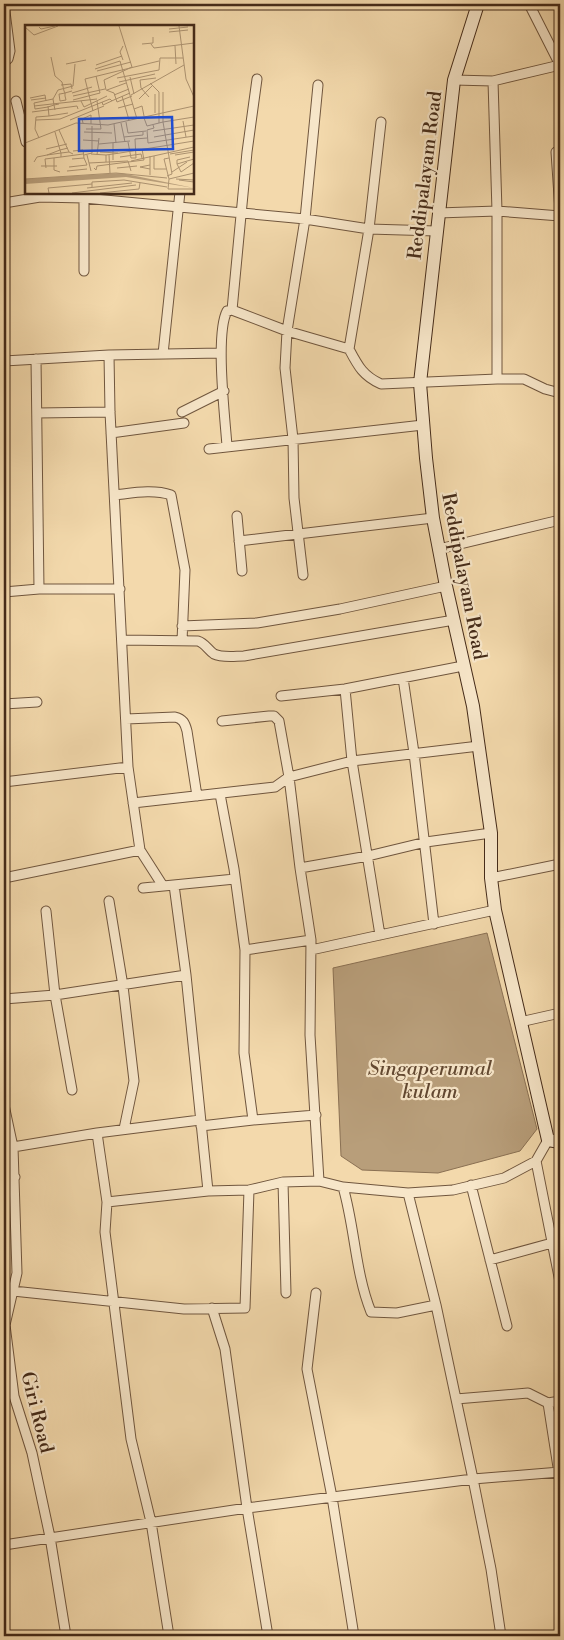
<svg xmlns="http://www.w3.org/2000/svg" width="564" height="1640" viewBox="0 0 564 1640" font-family="'Libre Bodoni',serif">
	<style>
		.water { fill: #b89e7a; stroke: #8a7053 }
		.lines { fill: none; stroke-linecap: round; stroke-linejoin: round }
		.minor-casing { stroke: #70563e; stroke-width: 11 }
		.secondary-casing { stroke: #452b19; stroke-width: 14 }
		.minor { stroke: #f7e6c9; stroke-width: 9 }
		.secondary { stroke: #f7e6c9; stroke-width: 12 }
		.labels { text-anchor: middle; stroke-width: 4.5; stroke-linejoin: round; paint-order: stroke }
		.street-label { font-size: 19px; fill: #452b19; stroke: #f7e6c9 }
		.water-label { font-size: 20px; font-style: italic; fill: #624831; stroke: #f7e6c9 }
		.inset-road { fill: none; stroke: #ad9371; stroke-width: 1 }
		.view { fill: #1d4ed8; fill-opacity: 0.15; stroke: #1d4ed8; stroke-width: 2.5 }
		.inset-edge { fill: none; stroke: #452b19; stroke-width: 2.5 }
	</style>
	<rect width="100%" height="100%" fill="#f3d9ac"/>
	<filter id="stains"><feTurbulence type="fractalNoise" baseFrequency=".004" numOctaves="4"/><feColorMatrix values="0 0 0 0 .2 0 0 0 0 .09 0 0 0 0 .02 0 0 0 .5 -.17"/></filter>
	<radialGradient id="worn" r=".72"><stop offset=".6" stop-color="#630" stop-opacity="0"/><stop offset="1" stop-color="#630" stop-opacity=".3"/></radialGradient>
	<path class="water" d="M487,933L537,1129L520,1151L438,1173L362,1170L341,1156L333,968Z"/>
	<g class="lines">
		<g class="minor-casing">
			<path id="minor" d="M4,4L10,51L8,59L4,61
				M529,4L560,65
				M454,80L493,81L497,211V379
				M493,81L560,65
				M16,101L26,142
				M381,122L369,229L349,349C358,366 363,376 381,384L497,379H524L545,389L560,393
				M556,152L560,211
				M84,198V271
				M4,203L40,197L84,198L305,219L369,229L436,231
				M438,213L497,211L560,216
				M232,310L247,152L257,79
				M163,354L180,192
				M109,355L110,412L128,767L140,850L163,886
				M36,359L39,589
				M4,361L109,355L221,353
				M182,412L224,391
				M37,413L110,412
				M111,433L184,423
				M227,446C225,417 215,334 227,311L232,310L287,331L349,349
				M209,449L423,425
				M115,495C133,493 153,489 171,495L185,570L182,641
				M237,516L242,571
				M239,541L433,518
				M439,549L560,520
				M303,575L294,498L293,439L285,368L287,331L305,219L318,85
				M4,592L39,589H120
				M182,626L257,623L340,609L446,586
				M122,640L198,641C205,643 208,650 214,654C222,658 235,656 244,656L454,620
				M403,678L414,753L434,924
				M345,689L352,761L380,935
				M281,696L345,689L463,666
				M4,704L37,702
				M126,719L175,717C183,719 185,723 187,731L197,796
				M222,721L269,716H274L279,721L289,777L300,868
				M4,782L128,767
				M220,794L234,869L245,950L244,1053L253,1120L316,1115
				M133,803L275,787L289,777L352,761L479,746
				M4,878L140,850
				M491,878L560,864
				M174,885L186,975
				M143,888L235,879
				M109,901L123,986L134,1081L124,1129
				M46,911L55,995L72,1090
				M245,950L311,940
				M311,950L495,910
				M4,999L55,995L186,975L208,1191
				M520,1022L560,1013
				M4,1105L13,1147L17,1273L5,1325L14,1396L32,1453L50,1537L66,1636
				M201,1126L253,1120
				M97,1133L200,1120
				M548,1140L536,1161L504,1178L453,1190L408,1193L436,1305L473,1479L560,1472
				M13,1147L97,1133L107,1202
				M536,1161L560,1282
				M4,1179L15,1177
				M319,1181L310,1035L311,940L300,868L368,856L426,842L491,833
				M283,1182L286,1293
				M471,1185L507,1326
				M343,1187L408,1193
				M490,1260L552,1243
				M13,1291L184,1309L245,1308L249,1190
				M316,1293L307,1369L332,1497L354,1636
				M212,1308L225,1349L247,1508L268,1636
				M456,1399L528,1393L548,1403L560,1401
				M548,1403L560,1480
				M4,1545L247,1508L473,1479L491,1569L501,1636
				M169,1636L151,1522L131,1439L105,1232L107,1202L208,1191L249,1190L283,1182L319,1181L343,1187C355,1228 355,1272 371,1312L397,1313L436,1305"/>
		</g>
		<g class="secondary-casing">
			<path id="secondary" d="M478,4L454,80L420,383L426,458L433,518L446,586L473,706L491,833V878L495,910L548,1140L560,1142"/>
		</g>
		<use href="#minor" class="minor"/>
		<use href="#secondary" class="secondary"/>
	</g>
	<g class="labels">
		<g class="street-label">
			<text transform="translate(424 175) rotate(-83)" y="7">Reddipalayam Road</text>
			<text transform="translate(465 576) rotate(79)" y="7">Reddipalayam Road</text>
			<text transform="translate(38 1412) rotate(76)" y="7">Giri Road</text>
		</g>
		<g class="water-label">
			<text x="430" y="1075">Singaperumal<tspan x="430" dy="23">kulam</tspan></text>
		</g>
	</g>
	<g transform="translate(25 25)">
		<rect width="169" height="169" fill="#f3d9ac"/>
		<path d="M96,148L169,163L101,152L0,159V154Z" fill="#b89e7a"/>
		<path class="inset-road" d="M94,1L107,42L79,55L81,65L89,68L91,74L105,68M154,1L161,54L169,72M0,2L9,10L33,1M14,2L16,4L30,1M144,4L163,2M144,7L163,5M117,19L128,18V12M126,19L129,23L169,18M150,21L151,39M26,32L30,51L37,57L39,66L40,68V71L41,75L35,76L34,69H35L40,68L47,66M98,35L95,27L98,21M41,39L61,35M71,40L97,31M70,44L95,36L112,94M72,46L106,37M105,52L109,69M92,53L134,45L135,33H158M94,57L130,49M125,58L134,67V98M36,60L46,59L47,64M82,65L101,58M47,68L67,62M89,70L104,64M106,70L159,40M48,71L80,64M97,71L104,95M124,72L116,63L115,55L131,53M5,73L20,70L21,76M28,74L33,65L48,61L50,39M91,74L92,77L107,71M114,74L127,61M6,75L21,73M48,75L75,68L71,51M56,76L59,82L82,71M77,77L78,80L91,74M9,81L72,74M23,81L24,91L43,88M93,83L108,79M109,84L117,81L119,91M30,85L29,80L28,74L9,78L10,84L23,82L29,80L34,79M68,86L60,54L134,36M7,87L52,81L53,84M130,88V69M119,93L122,101L138,97V67M11,95L35,94L85,74L87,76M45,95L79,81M158,96L161,112M101,97L103,108L121,106M58,98L57,94L66,90V99M96,98L100,117M89,99L91,118M128,100L129,103L122,105L123,118L169,111M61,104H76L72,76M34,105L44,127L48,129M128,106L169,100M30,107L35,125L22,130L36,128M59,107L87,108M99,112L118,110V107M129,112L169,105M14,113L10,104L11,92L24,91M58,115L74,116M103,117L106,133H111L110,114L122,113M0,118L51,98L83,100L169,81M88,118V135M74,119L105,116M43,123L35,125L36,128L44,127M21,124L42,119M75,127L93,128M95,128L169,116M66,129L81,130M145,129L169,125M59,130L67,128V101M62,130L66,146M72,130L74,113M84,130L85,148M150,130L169,127M129,131V144H141M36,132L58,129M95,132L116,129L117,133M165,132L152,135V139L169,134M29,133V145L35,147M144,133L139,134L144,154L143,164H169M47,134L59,133L58,125L48,126M106,136L169,122M9,137L12,132L22,130M81,137V130L95,128M64,138L103,136L106,146M152,139L156,147L169,138M16,141H32M44,142L62,140L59,133M21,143L20,134L36,132V128M69,143L71,145L72,141L119,135L117,124M92,143L112,141M125,144L115,142L125,140M42,146L62,144M147,147L162,137M125,150V131M142,151L147,149L138,97L169,92M0,154L91,148L142,153M144,154L169,148M151,154L169,155M154,155L169,157M67,162V157L99,155L142,162M62,163L107,158M24,168L23,163L67,159M47,168L111,160M75,168L114,164L115,158"/>
		<path class="view" d="M147,92L148,124L54,126V94Z"/>
		<rect width="169" height="169" class="inset-edge"/>
	</g>
	<rect width="564" height="1640" fill="none" stroke="#f3d9ac" stroke-width="20"/>
	<rect x="5" y="5" width="554" height="1630" fill="none" stroke="#452b19" stroke-width="2.5"/>
	<rect x="10" y="10" width="544" height="1620" fill="none" stroke="#452b19"/>
	<rect width="100%" height="100%" filter="url(#stains)"/>
	<rect width="100%" height="100%" fill="url(#worn)"/>
</svg>
